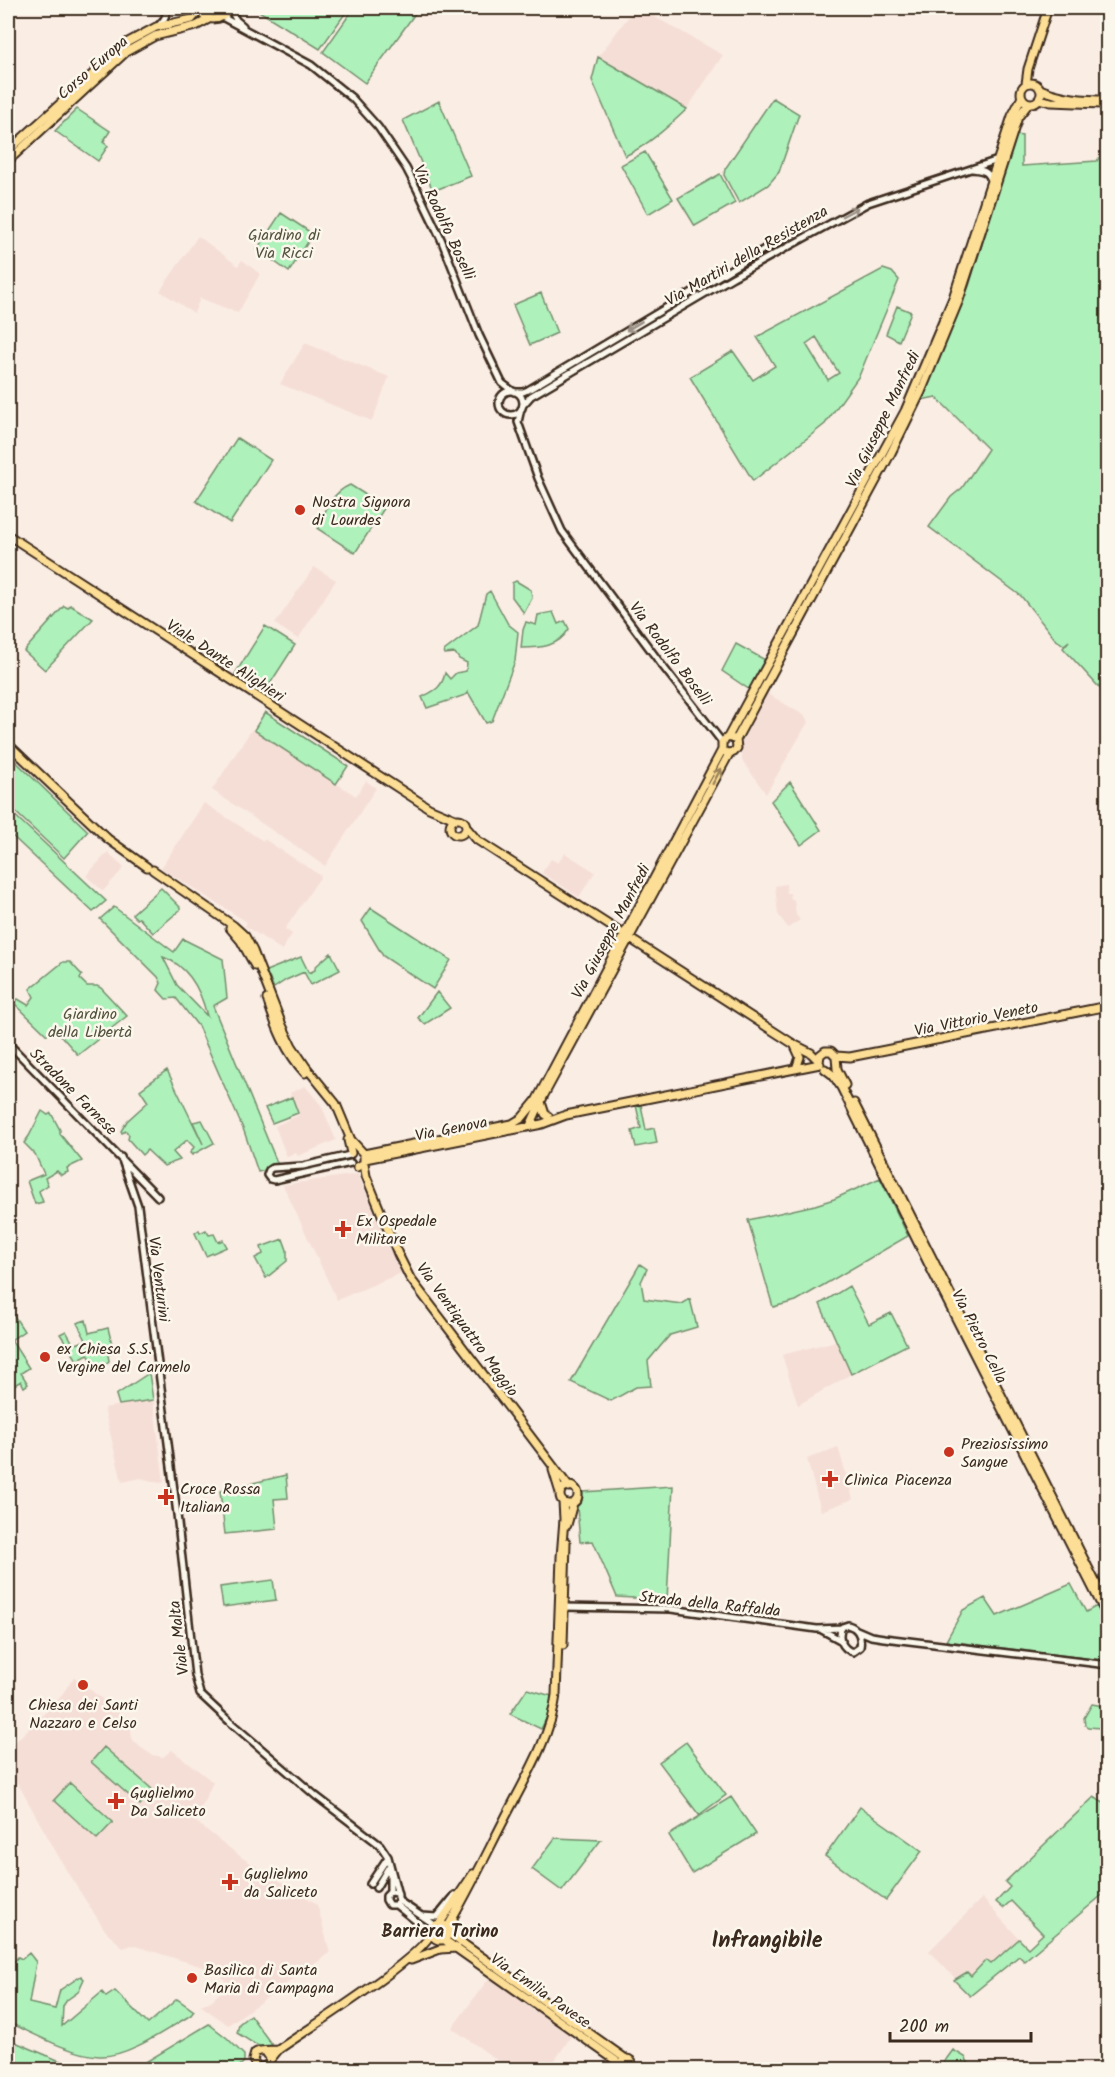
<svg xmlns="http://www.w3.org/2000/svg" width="1115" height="2077" viewBox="0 0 1115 2077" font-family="Kalam,sans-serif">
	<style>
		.built { fill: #f5ded6 }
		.green { fill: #aef1bb; stroke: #748e6c; stroke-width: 1.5; fill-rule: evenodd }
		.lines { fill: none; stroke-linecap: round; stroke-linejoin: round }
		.minor-casing { stroke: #3b2a1e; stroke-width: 10 }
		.major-casing { stroke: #3b2a1e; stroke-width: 11 }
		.minor { stroke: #fbf7ec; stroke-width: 5 }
		.major { stroke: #fdde96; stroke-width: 7 }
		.oneway { stroke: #9b9085 }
		.oneway2 { stroke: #9c845a }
		.poi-dot { fill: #c8321e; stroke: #fbf7ec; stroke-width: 2 }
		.labels { text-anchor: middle; stroke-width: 5; stroke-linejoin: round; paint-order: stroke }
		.street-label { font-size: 16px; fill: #3b2a1e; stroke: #fbf7ec }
		.park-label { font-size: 16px; fill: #52523d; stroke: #fbf7ec }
		.poi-label { font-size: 16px; fill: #3b2a1e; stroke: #fbf7ec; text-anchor: start }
		.neighbourhood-label { font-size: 18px; font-weight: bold; fill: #3b2a1e; stroke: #fbf7ec }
		.district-label { font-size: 22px; font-weight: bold; fill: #3b2a1e; stroke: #fbf7ec }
	</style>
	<rect width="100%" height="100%" fill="#faede4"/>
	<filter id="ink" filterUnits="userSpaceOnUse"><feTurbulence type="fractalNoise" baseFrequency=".0167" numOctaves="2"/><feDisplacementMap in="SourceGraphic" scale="12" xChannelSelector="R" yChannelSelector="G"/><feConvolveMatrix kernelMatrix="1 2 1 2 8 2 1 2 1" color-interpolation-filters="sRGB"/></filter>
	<g filter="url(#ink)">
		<path class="built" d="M635,8H639L723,55L687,109L598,57Z
			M198,236L238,266L242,260L260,274L238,313L200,298L194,313L160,291Z
			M305,343L389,377L372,421L280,384Z
			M314,567L336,580L298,639L275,624Z
			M765,692L805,716L808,722L766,794L742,760V737Z
			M252,729L356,796L366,781L376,788L325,866L212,790Z
			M204,803L263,841L264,839L321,876L285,929L292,934L282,950L245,926L247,922L161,868Z
			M108,852L124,868L103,891L86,876Z
			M565,853L595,872L579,897L542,873L551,859L558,863Z
			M786,884L787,893H790L791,900L794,899L796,915L800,920L788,928L778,914L775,886Z
			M305,1086L321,1105L336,1140L298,1156L296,1153L287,1157L275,1126L299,1115L290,1093Z
			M358,1174L401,1273L337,1300L283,1185Z
			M836,1341L851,1374L798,1405L782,1355Z
			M153,1400L164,1482L159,1483L141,1478L122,1482L104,1408Z
			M838,1447L853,1499L821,1511L807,1459Z
			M74,1677L130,1721L132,1739L140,1747L152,1755L163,1757L172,1750L213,1782L195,1821L241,1857L317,1904L330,1953L228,2025L200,2005L210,2002L228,1986L219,1972L132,1945L123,1948L105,1930L69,1875L8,1766V1749L59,1699Z
			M982,1898L1024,1944L970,1994L929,1951Z
			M489,1978L572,2035L549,2069H501L504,2065L452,2028Z"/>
		<path class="green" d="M254,8H349L320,49Z
			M354,8H419L365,83L323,52Z
			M598,57L687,109C668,127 648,145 625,156L592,80Z
			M773,98L799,114L779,172L768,185L739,203L724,175L725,169Z
			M439,101L471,176L433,191L403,120Z
			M77,109L110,131L103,142L108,146L98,161L55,131Z
			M1016,135L1022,136V166L1097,161L1107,146V696L1063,648L1069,641L1064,645L1055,639L1021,596L929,527L951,497L962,488L988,449L936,397L921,400L969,286Z
			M645,152L673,199L648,214L621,165Z
			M720,174L735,203L695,226L678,198Z
			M281,213L313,234L289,272L257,249Z
			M883,269L892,272L899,280L859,376L825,424L753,481L690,377L733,351L753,380L775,366L757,337ZM816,337L839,373L828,380L806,344Z
			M541,293L557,333L530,345L513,305Z
			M897,306L911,312L899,341L886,334Z
			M237,438L271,460L230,523L196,501Z
			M350,485L385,507L355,553L318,529C325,511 331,493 350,485Z
			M516,581L531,590L532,598L524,613L512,597V583Z
			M490,591L508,624L518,632L515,661L492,721L486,723L468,692V694L427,708L422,697C434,691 442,688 445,673L450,679L456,673L466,671L467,663L459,659L455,653L445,654L444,651L478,625L486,594Z
			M70,605L93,619L45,670L24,651L64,606L68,608Z
			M553,612L558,624L565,621L569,629C558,647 541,648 521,648L523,630L526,622L536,625L538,615Z
			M265,626L295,645L264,693L235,674Z
			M736,644L767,661L750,690L722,671Z
			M265,712L348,766L336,784L254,730Z
			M8,754L88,831L64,858L8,805Z
			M790,782L821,830L801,845L771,801Z
			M8,809L106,901L93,912L8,832Z
			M161,888L180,907V910L153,933L139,918L137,919L132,914Z
			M114,907L174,952L183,939L223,959L227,998L213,1006L278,1165C269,1165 266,1171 258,1172L244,1131L198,1026L176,998L166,999L158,990L161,983L158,977L100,919ZM163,957C189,966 201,991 207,1016L177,985Z
			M371,908L451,960L433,989L383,956L362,921Z
			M331,953L340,970L311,985L304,972L286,980L274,988L266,971L301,957L309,973L315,970V967Z
			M63,962H70L82,975L80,979L87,986H97L101,988L127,1016L78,1055L55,1029L47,1035L14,1003L18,999L28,1005L34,997L30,989Z
			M437,992L450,1008L425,1024L418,1018Z
			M167,1070L203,1144L193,1122L202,1120L214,1143L192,1155L190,1153L194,1147L187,1140L173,1152L180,1160L164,1166L147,1150L142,1155L128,1139L129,1135L126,1131L122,1133L121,1131L127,1121L148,1102L140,1090Z
			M292,1097L298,1113L272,1123L265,1108Z
			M636,1105H641L646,1130L654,1128L657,1143L636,1147L632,1131L641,1128Z
			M42,1111L48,1115L51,1113L60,1130V1134L82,1161L67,1168L68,1172L61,1175L57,1171L45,1178L48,1185L39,1191L43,1202L35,1204L27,1181L44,1174L35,1154L24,1143L29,1136Z
			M880,1178L908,1236L796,1301L773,1307L748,1220L815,1205L834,1199Z
			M199,1230L200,1233L206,1230L209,1235L214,1234L218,1242L223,1240L227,1247L206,1256L195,1233Z
			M283,1239L287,1250V1261L266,1278L255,1258L263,1254L261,1247Z
			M640,1264L647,1269L641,1282L644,1299L682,1304L690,1299L697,1327L670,1335L648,1361L651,1386L636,1387L611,1401L571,1382Z
			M849,1286L869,1324L891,1313L907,1345L851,1374L820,1304Z
			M11,1311L24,1331L11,1340L29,1368L21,1373L28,1384L24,1387L21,1381L13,1386L8,1377V1313Z
			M86,1320L89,1333L108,1328L114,1352L108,1355L109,1361L98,1371L88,1354L77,1360L60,1334L66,1331L74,1345L86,1340L77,1323Z
			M149,1373L153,1400L119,1405L116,1395Z
			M286,1475L288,1498L274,1499L277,1529L225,1534L220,1491Z
			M673,1486L667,1600L617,1597L593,1541L580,1542L577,1507L582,1501L583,1492Z
			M273,1580L276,1600L223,1607L220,1587Z
			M1071,1584L1086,1612L1097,1606L1107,1627V1661L946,1641L963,1610L985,1598L997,1616Z
			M527,1689L552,1696L547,1717L541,1729L510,1714Z
			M1092,1704L1103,1706L1107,1709V1722L1101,1728L1088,1727L1085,1725L1084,1718Z
			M686,1742L726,1795L699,1815L659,1762Z
			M104,1747L153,1790L140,1805L91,1762Z
			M70,1783L113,1822L97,1839L54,1800Z
			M731,1797L756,1834L692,1873L669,1835Z
			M1094,1797L1107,1805V1891L1024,1961L1019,1956L970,1996L954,1980L967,1972L971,1976L986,1960L991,1964L1019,1939L1028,1948L1043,1934L1011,1901L1003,1908L996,1902L1010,1887L1005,1882Z
			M860,1807L922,1851L886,1900L825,1856Z
			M555,1838L601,1840L562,1891L532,1869Z
			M29,1953L36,1962L29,2003L55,2009L60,1990L81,1976L84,1979L78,1992L67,2000L63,2006L62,2026L102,1992L106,1997L115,1991L148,2024L177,1999L194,2011L191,2015C167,2029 127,2058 99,2056C72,2055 32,2033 8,2022V1968L18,1957L22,1959Z
			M250,2015L272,2045C259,2051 248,2039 237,2033L239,2024Z
			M209,2024L227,2038L244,2055V2062L236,2069H222L218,2066L213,2070L134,2069Z
			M8,2039L79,2069H8Z
			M953,2050L965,2057L972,2069H939Z"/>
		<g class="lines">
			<g class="minor-casing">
				<path id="minor" d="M230,8L236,20L243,26
					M222,17L311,65L352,98L378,127L406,168L418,191L441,239L479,335L502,383L514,392H523L528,390L803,226
					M158,26C163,21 169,15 164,8
					M972,169C981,170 988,170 991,180
					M499 403a12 12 0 1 1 24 0a12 12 0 1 1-24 0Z
					M523,405L531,396L733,277L868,203L998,160
					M521,409L518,422L538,478L562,531L661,664L722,742
					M8,1043L158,1197
					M350,1155L303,1166L272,1168L269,1170L267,1175L270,1179L274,1180L351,1163
					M121,1157L138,1206L177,1514L195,1675L200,1694L230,1722L316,1796L380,1845L388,1857L398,1895
					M564,1607L671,1609L817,1629L842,1628
					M848,1625C858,1628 862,1636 860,1647L853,1652C842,1649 837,1637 842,1627Z
					M822,1630L842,1641
					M857,1630L871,1636L884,1638L1108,1665
					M370,1884L388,1857
					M376,1888L389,1866
					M390,1892L397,1893L399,1901L396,1905H389L386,1900V1896L390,1892V1869
					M399,1901L435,1925
					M396,1905L431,1933
					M422,1916L437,1917L455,1895"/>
			</g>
			<g class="major-casing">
				<path id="major" d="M197,8C206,23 222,22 230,8
					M1021 93a10 10 0 1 1 20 0a10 10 0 1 1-20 0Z
					M1026,84L1028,69L1048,8
					M1040,89C1062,98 1083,100 1108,100
					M1039,99L1051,102L1102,104
					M8,151L128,42L156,27L192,19L199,11
					M8,161L126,52L155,36L196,26L209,19
					M8,535L429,808L455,819
					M728,737L905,411L953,298L1012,116L1022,97
					M736,740L891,453L921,392L959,300L1018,117L1029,103
					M8,744L108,839L147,867
					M450 827a8 8 0 1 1 16 0a8 8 0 1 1-16 0Z
					M466,827L477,840L795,1045L811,1053L819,1061
					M153,870L234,926L245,936L253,951L282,1025L292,1046L306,1067L336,1104L351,1140L364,1154V1163L357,1167
					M230,928L241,941L255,966
					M267,999C276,1027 285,1051 305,1073
					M795,1046L800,1057L796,1069
					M836,1056L837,1069L845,1085
					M836,1056L850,1057L1108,1006
					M819,1062L820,1055L825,1051H831L836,1056
					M825,1069L833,1075L841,1087L932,1271L1108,1618
					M541,1102L545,1114L548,1116
					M854,1103L1108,1607
					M530,1126L544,1095L729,754
					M348,1140L351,1153
					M364,1154L512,1124L522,1118L536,1101L722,750V742L728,737L736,740L737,748L734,752L727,753L722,750
					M365,1159L542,1124L566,1115L820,1064
					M364,1163L366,1176L398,1254L410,1278L569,1487
					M553,1470L560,1493
					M560 1495a9 9 0 1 1 18 0a9 9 0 1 1-18 0Z
					M567,1525L573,1503
					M563,1645L566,1542
					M453,1918L454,1928L460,1940
					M440,1923L473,1874
					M432 1932a8 8 0 1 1 16 0a8 8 0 1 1-16 0Z
					M447,1928C468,1893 486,1855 505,1818C524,1781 551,1737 556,1695L561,1557L564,1519L563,1502
					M448,1933L626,2059
					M443,1939L622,2065
					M411,1960L440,1949L457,1948
					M266,2052L270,2058L269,2063L264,2067H257L253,2060L255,2053C261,2049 271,2051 278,2050
					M622 2064a5 5 0 1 1 10 0a5 5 0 1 1-10 0Z
					M270,2060L278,2050C306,2030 422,1958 431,1933"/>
			</g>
			<use href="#minor" class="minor"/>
			<use href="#major" class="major"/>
		</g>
		<defs><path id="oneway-shaft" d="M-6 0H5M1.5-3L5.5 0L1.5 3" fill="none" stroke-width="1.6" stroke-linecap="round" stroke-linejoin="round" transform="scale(1.5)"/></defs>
		<g class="oneway">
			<use href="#oneway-shaft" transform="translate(850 212) rotate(-28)"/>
			<use href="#oneway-shaft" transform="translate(634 326) rotate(149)"/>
		</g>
		<use class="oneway2" href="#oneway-shaft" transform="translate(717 776) rotate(-61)"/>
	</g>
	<g class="poi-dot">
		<circle cx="300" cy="510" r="6"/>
		<path d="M340 1220h6v6h6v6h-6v6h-6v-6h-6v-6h6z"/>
		<circle cx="45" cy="1357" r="6"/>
		<circle cx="949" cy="1452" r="6"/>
		<path d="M827 1470h6v6h6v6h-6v6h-6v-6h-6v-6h6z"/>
		<path d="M163 1488h6v6h6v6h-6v6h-6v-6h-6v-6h6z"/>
		<circle cx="83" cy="1685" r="6"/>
		<path d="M113 1792h6v6h6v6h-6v6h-6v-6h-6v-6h6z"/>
		<path d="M227 1873h6v6h6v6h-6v6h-6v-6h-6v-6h6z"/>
		<circle cx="192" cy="1978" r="6"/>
	</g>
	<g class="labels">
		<g class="street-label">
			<text transform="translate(92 67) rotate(-41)" y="6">Corso Europa</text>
			<text transform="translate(445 222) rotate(65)" y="6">Via Rodolfo Boselli</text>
			<text transform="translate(746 255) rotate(-30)" y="6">Via Martiri della Resistenza</text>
			<text transform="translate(882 419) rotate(-64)" y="6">Via Giuseppe Manfredi</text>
			<text transform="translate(671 653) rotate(53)" y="6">Via Rodolfo Boselli</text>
			<text transform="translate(226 660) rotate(33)" y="6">Viale Dante Alighieri</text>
			<text transform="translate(610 931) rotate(-62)" y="6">Via Giuseppe Manfredi</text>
			<text transform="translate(976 1018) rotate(-11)" y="6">Via Vittorio Veneto</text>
			<text transform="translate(74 1091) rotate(45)" y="6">Stradone Farnese</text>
			<text transform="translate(451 1128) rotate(-11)" y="6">Via Genova</text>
			<text transform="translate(160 1279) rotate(83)" y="6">Via Venturini</text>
			<text transform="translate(468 1329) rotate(54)" y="6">Via Ventiquattro Maggio</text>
			<text transform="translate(980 1336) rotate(63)" y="6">Via Pietro Cella</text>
			<text transform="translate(710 1603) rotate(6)" y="6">Strada della Raffalda</text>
			<text transform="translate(178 1638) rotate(-97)" y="6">Viale Malta</text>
			<text transform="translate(541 1990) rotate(35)" y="6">Via Emilia Pavese</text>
		</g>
		<g class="park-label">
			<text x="284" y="240">Giardino di<tspan x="284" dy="18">Via Ricci</tspan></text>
			<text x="90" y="1019">Giardino<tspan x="90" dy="18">della Libertà</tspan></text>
		</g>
		<g class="poi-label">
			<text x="312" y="507">Nostra Signora<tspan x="312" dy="18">di Lourdes</tspan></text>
			<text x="356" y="1226">Ex Ospedale<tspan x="356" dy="18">Militare</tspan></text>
			<text x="57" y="1354">ex Chiesa S.S.<tspan x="57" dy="18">Vergine del Carmelo</tspan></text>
			<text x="961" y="1449">Preziosissimo<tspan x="961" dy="18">Sangue</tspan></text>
			<text x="844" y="1485">Clinica Piacenza</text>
			<text x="180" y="1494">Croce Rossa<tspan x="180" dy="18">Italiana</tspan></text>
			<text x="83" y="1710" text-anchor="middle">Chiesa dei Santi<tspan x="83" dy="18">Nazzaro e Celso</tspan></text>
			<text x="130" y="1798">Guglielmo<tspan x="130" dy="18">Da Saliceto</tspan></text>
			<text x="244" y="1879">Guglielmo<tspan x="244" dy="18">da Saliceto</tspan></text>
			<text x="204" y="1975">Basilica di Santa<tspan x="204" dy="18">Maria di Campagna</tspan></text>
		</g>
		<g class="neighbourhood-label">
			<text x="440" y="1937">Barriera Torino</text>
		</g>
		<g class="district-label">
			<text x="767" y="1947">Infrangibile</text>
		</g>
	</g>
	<rect width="1115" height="2077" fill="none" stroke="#fbf7ec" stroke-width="30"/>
	<rect x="15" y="15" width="1085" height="2047" fill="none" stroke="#3b2a1e" stroke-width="2" filter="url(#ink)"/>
	<path d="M890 2032v9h141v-9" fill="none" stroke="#3b2a1e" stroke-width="3"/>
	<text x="899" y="2032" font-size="18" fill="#3b2a1e" stroke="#fbf7ec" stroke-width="4.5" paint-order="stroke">200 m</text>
</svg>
